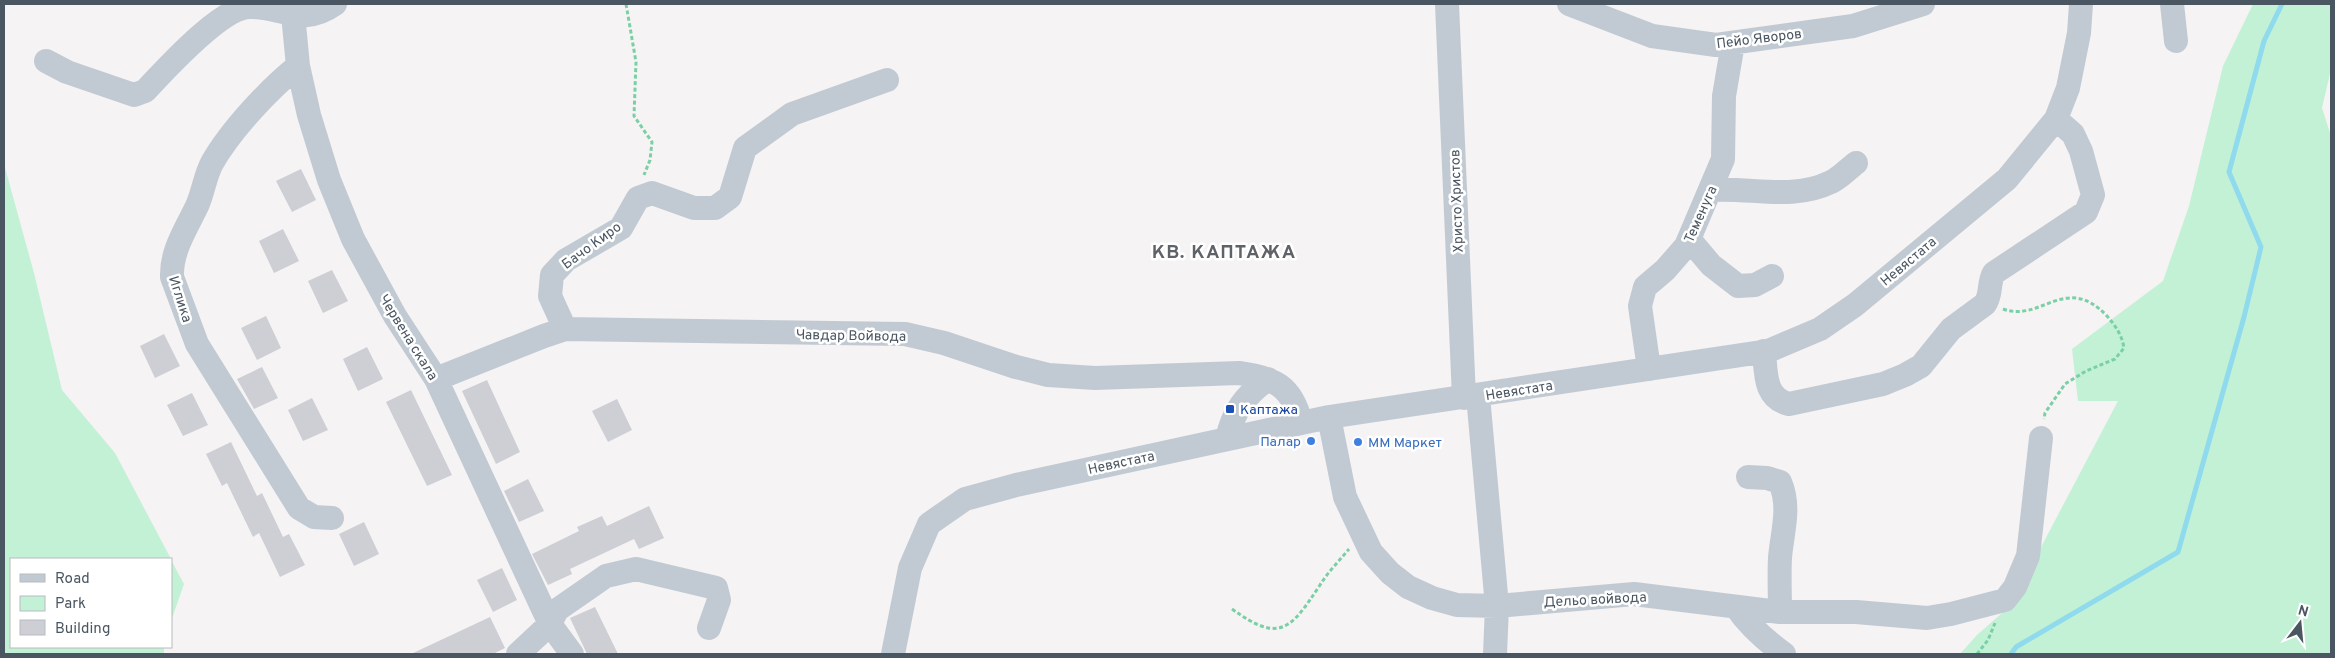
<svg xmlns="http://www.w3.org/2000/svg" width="2335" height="658" viewBox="0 0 2335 658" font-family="Overpass,sans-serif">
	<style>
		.green { fill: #c3f1d5 }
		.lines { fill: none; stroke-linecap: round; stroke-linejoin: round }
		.stream { stroke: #90daee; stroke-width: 5 }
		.building { fill: #cdcfd5 }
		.path { stroke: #7ad0a6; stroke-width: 3; stroke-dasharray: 4 2.5; stroke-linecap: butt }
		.minor { stroke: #c1cad2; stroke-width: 24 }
		.transit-dot { fill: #1a4fb4; stroke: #fff; stroke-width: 2 }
		.shop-dot { fill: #3f7fe0; stroke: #fff; stroke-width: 2 }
		.labels { text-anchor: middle; stroke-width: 5; stroke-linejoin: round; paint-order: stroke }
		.street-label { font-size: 14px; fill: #4a5661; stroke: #fff }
		.transit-label { font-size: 14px; fill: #164399; stroke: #fff; text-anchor: start }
		.shop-label { font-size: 14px; fill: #366cbe; stroke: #fff; text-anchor: end }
		.district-label { font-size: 19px; font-weight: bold; letter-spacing: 1px; fill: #5f6368; stroke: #fff }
	</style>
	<rect width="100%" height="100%" fill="#f5f3f3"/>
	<path class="green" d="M2253,4H2331V69L2322,108L2331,136V654H1960L1977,635L2010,606L2118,401H2078L2072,349L2163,281L2189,206L2223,66Z
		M4,164L34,273L62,390L115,453L171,559H11V647H164V654H4Z
		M171,560L184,584L171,621Z"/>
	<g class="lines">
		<path class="stream" d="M2011,654L2016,647L2178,552L2244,317L2261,247L2229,172L2264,41L2282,4"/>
	</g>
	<path class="building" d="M301,169L316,200L292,212L276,181Z
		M283,229L299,261L274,273L259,241Z
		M332,270L348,301L323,313L308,281Z
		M266,316L281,348L257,360L241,328Z
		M164,334L180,366L155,378L140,346Z
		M367,347L383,379L358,391L343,359Z
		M262,367L278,398L254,409L237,379Z
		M487,380L520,452L496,464L462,391Z
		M411,390L452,475L427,486L386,402Z
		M192,393L208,425L183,436L167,405Z
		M312,398L328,430L303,441L288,410Z
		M617,399L632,430L608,442L592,411Z
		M231,442L257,496L262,493L283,537L289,534L305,565L280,577L259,533L253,537L227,483L222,486L206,454Z
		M528,479L544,511L519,522L504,491Z
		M649,506L664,538L639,549L634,539L570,569L572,574L548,585L532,554L579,531L577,527L602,516L607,526Z
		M364,522L379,554L354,566L339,534Z
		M502,568L517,600L493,612L477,580Z
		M595,607L618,654H587L570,618Z
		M490,617L505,648L493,654H411Z"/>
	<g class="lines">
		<path class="path" d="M626,4L636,62L634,116L652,142L650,160L644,175
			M2003,309C2041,323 2065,273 2106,315C2115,325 2122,335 2124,348L2115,359L2086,371L2065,384L2045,413L2044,419
			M1232,609C1280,644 1291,629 1320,585C1328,572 1339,561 1349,549
			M1977,654L1988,640L1995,623"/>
		<path class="minor" d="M292,4L298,66L309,115L329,180L353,239L395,316L436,379L550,624L572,654
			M1447,4L1464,398
			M1569,4L1652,36L1716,45L1853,26L1923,4
			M2172,4L2176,41
			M46,61L67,72L134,95L145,91C165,70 221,7 250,7C283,6 301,28 335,4
			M298,66C269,89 230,131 212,163C205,176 203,193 197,206C186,229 171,251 172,277L197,344L299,508L314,517L332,518
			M1711,190C1752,187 1792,201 1831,182C1840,178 1848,169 1856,163
			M1689,239L1711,265L1738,286L1755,285L1772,276
			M565,329L550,296L552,275L566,260L621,228L638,198L652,193L694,208H715L730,197L745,148L792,114L887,80
			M1764,351C1766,373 1764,398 1789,404L1883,384L1905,375L1921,366L1951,329L1985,304C1992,294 1988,283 1994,273L2086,212L2093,195L2081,151L2073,134L2056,119
			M1649,369L1640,306L1645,287L1665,270L1686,246L1723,159L1724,96L1733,43
			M436,379L544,336L565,329L905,334L944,343L1016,367L1048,375L1095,378L1239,373C1275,378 1292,386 1301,423
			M1478,396L1497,606L1495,654
			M1329,417L1345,497L1371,552L1390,573L1408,587L1432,598L1457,605L1497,606L1634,594L1780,612H1856L1927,618L1951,614L2005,600L2015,587L2028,556L2041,438
			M1227,439C1233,412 1245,395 1268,379
			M1748,477L1767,478L1780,482C1791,508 1782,532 1780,558C1779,576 1780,594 1780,612
			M1736,607C1749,626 1765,640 1784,654
			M518,654L550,624L557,610L606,576L636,569L716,588L719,600L709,628
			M893,654L910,568L929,524L965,499L1016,485L1329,417L1768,351L1820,329L1855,305L2007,179L2056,119L2068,88L2079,33L2081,4"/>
	</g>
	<rect class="transit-dot" x="1225" y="404" width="10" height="10" rx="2.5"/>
	<g class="shop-dot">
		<circle cx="1311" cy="441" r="5"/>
		<circle cx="1358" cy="442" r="5"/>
	</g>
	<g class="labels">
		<g class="street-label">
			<text transform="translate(1759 38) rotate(-7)" y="5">Пейо Яворов</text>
			<text transform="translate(1456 201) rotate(-92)" y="5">Христо Христов</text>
			<text transform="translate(1700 214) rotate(-66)" y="5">Теменуга</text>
			<text transform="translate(591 245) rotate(-36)" y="5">Бачо Киро</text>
			<text transform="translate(1908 261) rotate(-40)" y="5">Невястата</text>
			<text transform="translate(181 299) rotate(72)" y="5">Иглика</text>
			<text transform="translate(851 335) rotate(1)" y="5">Чавдар Войвода</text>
			<text transform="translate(409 337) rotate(58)" y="5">Червена скала</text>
			<text transform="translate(1519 390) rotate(-9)" y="5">Невястата</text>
			<text transform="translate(1121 462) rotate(-12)" y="5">Невястата</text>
			<text transform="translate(1595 599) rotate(-3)" y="5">Дельо войвода</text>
		</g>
		<g class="transit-label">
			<text x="1240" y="414">Каптажа</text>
		</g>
		<g class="shop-label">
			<text x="1301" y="446">Палар</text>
			<text x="1368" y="447" text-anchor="start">ММ Маркет</text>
		</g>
		<g class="district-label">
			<text x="1224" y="258">КВ. КАПТАЖА</text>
		</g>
	</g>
	<rect width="2335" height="658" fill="none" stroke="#4a5661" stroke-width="10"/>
	<rect x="10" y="558" width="162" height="90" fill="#ffffff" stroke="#b7bbc0"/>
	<rect x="20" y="574" width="25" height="8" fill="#c1cad2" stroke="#b7bbc0"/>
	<text x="55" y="583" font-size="15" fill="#4a5661">Road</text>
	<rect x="20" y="596" width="25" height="15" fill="#c3f1d5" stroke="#b7bbc0"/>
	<text x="55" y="608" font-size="15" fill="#4a5661">Park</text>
	<rect x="20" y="620" width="25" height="15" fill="#cdcfd5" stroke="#b7bbc0"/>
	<text x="55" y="633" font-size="15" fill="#4a5661">Building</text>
	<g transform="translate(2300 623) rotate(16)" stroke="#ffffff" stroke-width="4" paint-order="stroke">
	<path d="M0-4L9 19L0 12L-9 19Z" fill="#4a5661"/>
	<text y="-8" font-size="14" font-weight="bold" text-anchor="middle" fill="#4a5661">N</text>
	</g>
</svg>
